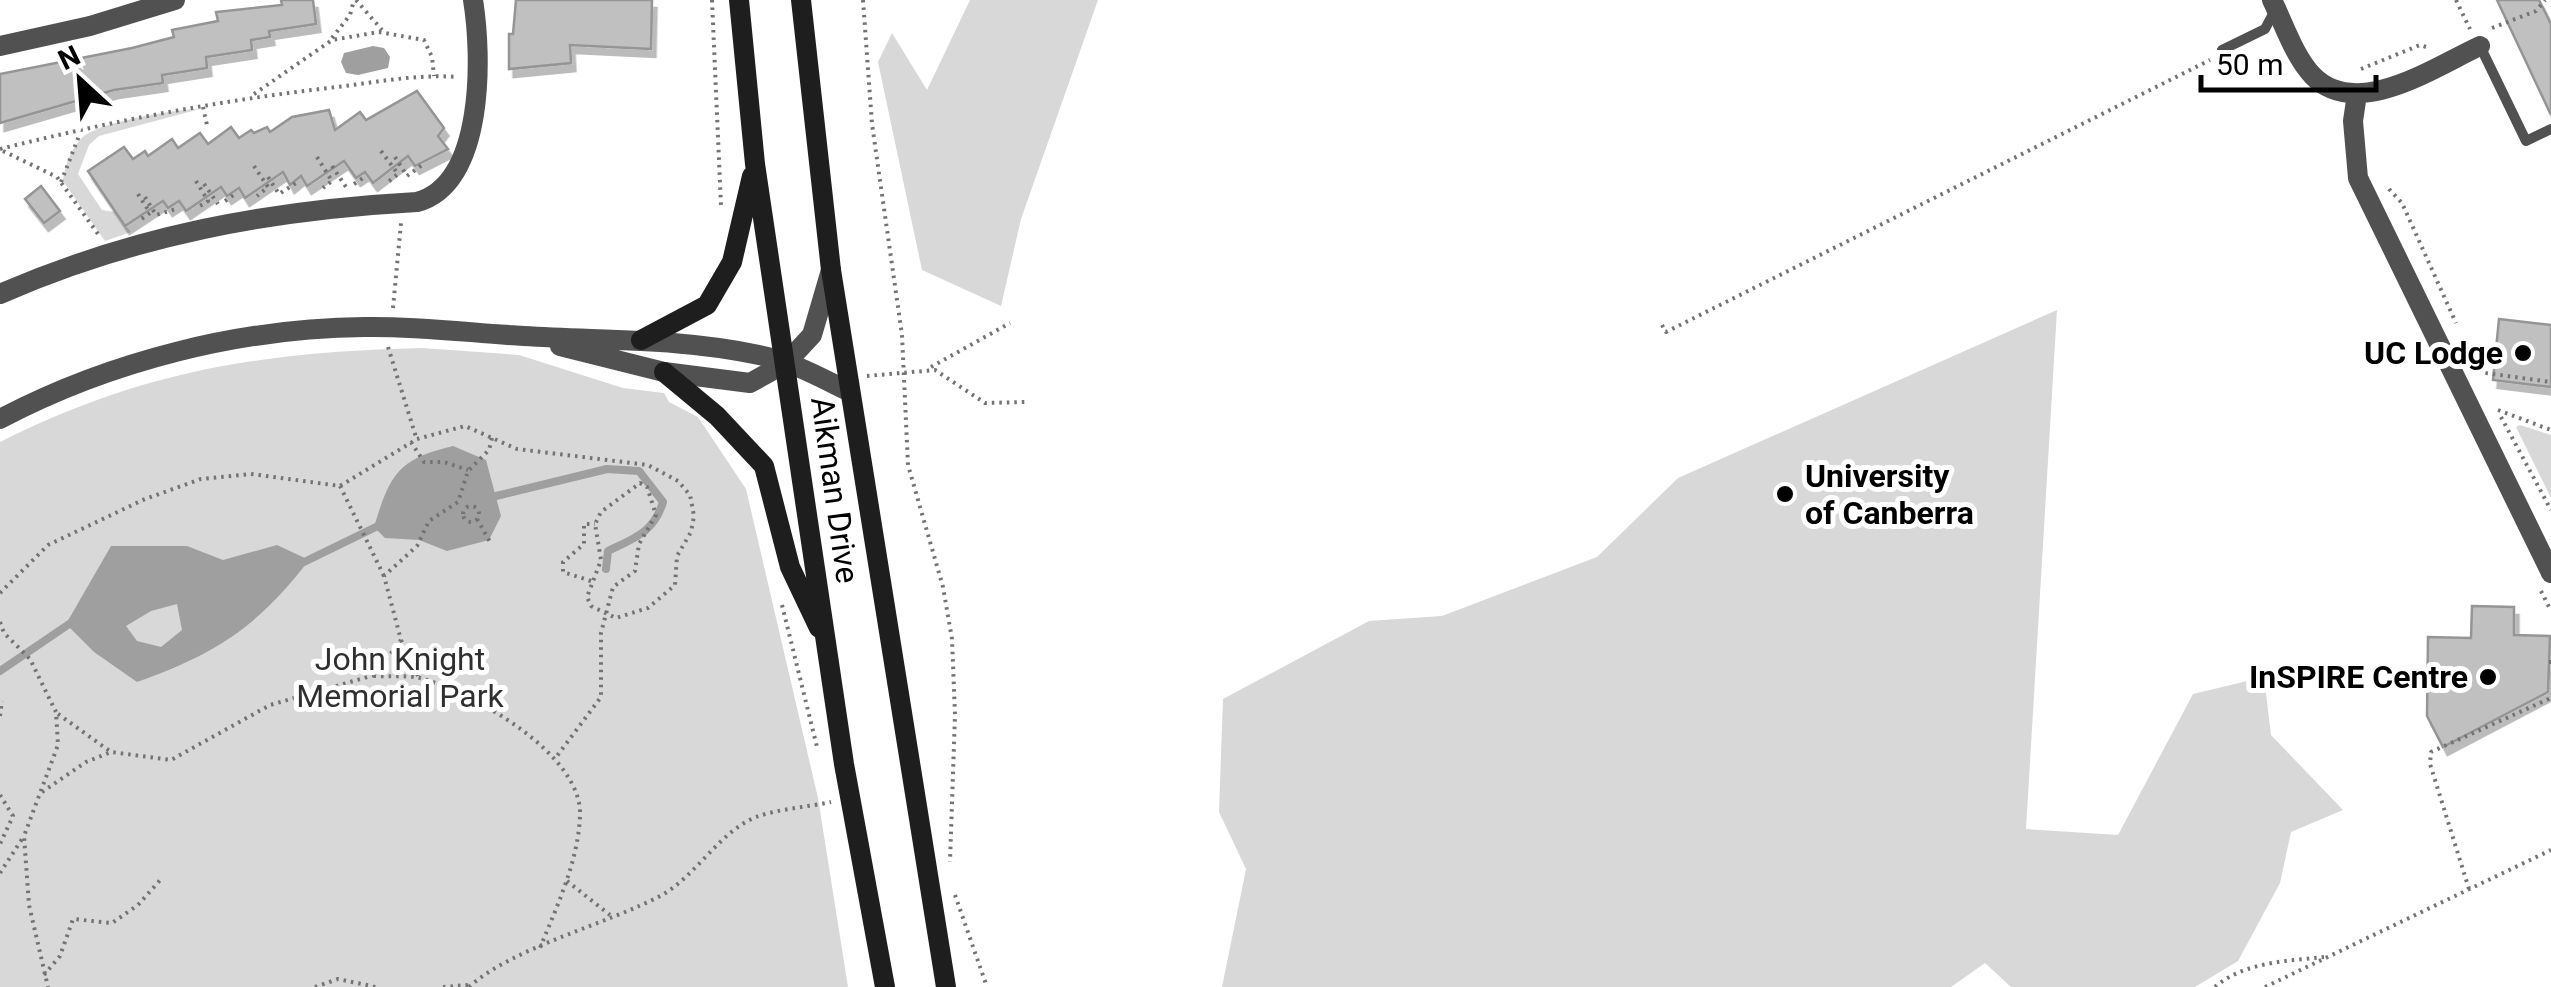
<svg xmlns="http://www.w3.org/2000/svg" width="2551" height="987" viewBox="0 0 2551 987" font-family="Roboto,sans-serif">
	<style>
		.green { fill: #d8d8d8 }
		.water { fill: #9f9f9f; fill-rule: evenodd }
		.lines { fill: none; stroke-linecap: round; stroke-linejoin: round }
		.stream { stroke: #9f9f9f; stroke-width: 8 }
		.building { fill: #c0c0c0; stroke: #959595; stroke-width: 2.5; filter: url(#shadow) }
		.path { stroke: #737373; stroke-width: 4; stroke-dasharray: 2.5 5; stroke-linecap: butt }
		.service { stroke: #515151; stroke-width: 10 }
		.minor { stroke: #515151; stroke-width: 20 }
		.secondary { stroke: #1e1e1e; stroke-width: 20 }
		.poi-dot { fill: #000; stroke: #fff; stroke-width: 4 }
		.labels { text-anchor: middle; stroke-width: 10; stroke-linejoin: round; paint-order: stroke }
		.poi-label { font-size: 32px; font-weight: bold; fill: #000; stroke: #fff; text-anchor: end }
		.street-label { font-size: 32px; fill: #000; stroke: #fff }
		.park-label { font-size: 32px; fill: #2f2f2f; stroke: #fff }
	</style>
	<defs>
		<filter id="shadow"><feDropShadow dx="4.5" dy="8" stdDeviation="0" flood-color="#0004"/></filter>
	</defs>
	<rect width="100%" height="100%" fill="#fff"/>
	<path class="green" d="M970,0H1098L1021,219L1001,306L922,270L878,62L892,33L927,90Z
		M200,109L99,136L89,145L78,174L102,210L115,212L131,232L105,241L63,181C64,168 72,146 83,137C100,122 176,109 200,109Z
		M2057,310L2026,829L2118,835L2193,694L2264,677L2271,735L2343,810L2291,832L2280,883L2238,961L2195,987H2011L1985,963L1951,987H1222L1246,869L1219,812L1223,699L1369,621L1442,616L1597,557L1678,478Z
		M422,348L519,355L623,388L664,393L669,402L698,417L746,489L818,798L848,987H0V442C144,370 263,352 422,348Z
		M2520,425L2551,435V498L2516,427Z"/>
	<path class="water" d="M373,46L384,48L390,57L388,68L358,75L346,73L341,62L344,53Z
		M453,446L486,460L501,516L489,540L447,551L419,540L385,538L374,527C390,474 398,459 453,446Z
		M277,545L309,560C258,627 215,654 137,682L94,652L66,624L111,546H187L223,560ZM177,604L182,630L161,647L137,641L126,626L151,611Z"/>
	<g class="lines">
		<path class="stream" d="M492,497L607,469L639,471L663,502C654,532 635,538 608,551L606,569
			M300,564L382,524
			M0,671L75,620"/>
	</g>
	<path class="building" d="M281,0H313L316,24L269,31L270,37L251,40L252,50L206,57L207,68L162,75L163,83L114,90L0,123V74L132,48L174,37L172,30L218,21L216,12L282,5Z
		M516,0H652L651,49L570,45L571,63L509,69V34H513Z
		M2497,0H2539L2551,24V115Z
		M417,91L444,128L438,136L448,149L415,166L408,156L373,183L365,172L356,178L344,161L307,186L301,176L290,185L283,172L245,198L239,188L227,196L221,187L186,211L179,201L168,208L163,201L125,226L88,171L124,147L133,159L145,151L148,156L172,139L178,148L200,133L208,144L231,127L239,138L251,130L254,133L267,127L270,132L292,117L329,110L335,130L360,112L366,120Z
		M41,186L60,211L44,223L25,199Z
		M2499,319L2551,325V387L2493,380Z
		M2472,606L2514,607V635L2550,636L2548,692L2443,747L2427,716L2428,637L2471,638Z"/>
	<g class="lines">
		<path class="path" d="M356,0L382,30
			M712,0L721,206
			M863,0L872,124L902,335L908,465L943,587L952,639L955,715L950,862
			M2456,0L2470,29
			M2492,28L2536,11L2545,0
			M332,38L350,15L354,0
			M2361,69L2420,45L2426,47
			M254,94L332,40L379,32L424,40L432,57L434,76
			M203,107L207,125
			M0,149C112,121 222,100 337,87C377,82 418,74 458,77
			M3,151L57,177L98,234
			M381,151L398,174L388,182
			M317,157L332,181L323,188
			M395,157L407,176L422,165
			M254,166L268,187L257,196
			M332,166L346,187
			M268,177L279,194L296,183
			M196,181L208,201L198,207
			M61,182L79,136
			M204,184L218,204
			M354,184L363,178
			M2389,189L2402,203L2456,323
			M138,194L150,213L140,220
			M145,197L156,215L176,209
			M225,201L235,194
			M393,308L401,223
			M1662,325L1666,332L2210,60
			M388,347L416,437
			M931,367L1010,323
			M2478,372L2551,382
			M867,376L935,370L985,403L1025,402
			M2498,410L2551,430
			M2501,417L2551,510
			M492,438L489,450L468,471L458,502L429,521L417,546L384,576L401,640L374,676C388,677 406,675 420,678C472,692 583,754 580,816C578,862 557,906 540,948
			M411,442L424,462H444L468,470
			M340,486L384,576
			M463 514a8 8 0 1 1 16 0a8 8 0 1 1-16 0Z
			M477,519L490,542
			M591,581L563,572V562L584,544V524H595
			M2541,591L2551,611
			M0,593L48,545L145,499L201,479L251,474L340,486L417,439L465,426L517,449L648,465L678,481L690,495L694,516L691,532L677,556L675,585L648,608L616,618L591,606L587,597L601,560L595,524L601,512L640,483L647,487L656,515L639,544L635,571L613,587L601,633V697L557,756
			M782,605L817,747
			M0,622L4,633L30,659L56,712L58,745L24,836L29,905L48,987
			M401,640L418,676
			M2549,662H2551
			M58,714L111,752
			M0,716L2,701
			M42,792L86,762L111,752L171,760L270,705L371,676
			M0,795L13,816L0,844
			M0,873L24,836
			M567,881L610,915
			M2469,889L2430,764L2431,752L2551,698
			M955,895L987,987
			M44,975L60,956L73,919L112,923L138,905L162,878
			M315,987L338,979L376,987
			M443,987L468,985
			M469,987C513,947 608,924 662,895C697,875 719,832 756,817C778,809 807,807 831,802
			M2215,987C2244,962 2286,961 2324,957
			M2265,987L2551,850"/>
		<path class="service" d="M2480,46L2526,141L2551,129
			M2222,50L2265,29L2275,10"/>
		<path class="minor" d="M2272,0C2284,24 2294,56 2313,76C2357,121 2436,66 2480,46
			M0,46L90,26L175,0
			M2357,94L2353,121L2358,178L2551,573
			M0,294C135,235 270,210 417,202C485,184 482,55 473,0
			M560,346L664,372L750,383L786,363L812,335L831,270
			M0,419C110,361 241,328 365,327C419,326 471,333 524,336C602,341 682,338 759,355C791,361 821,378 850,392"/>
		<path class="secondary" d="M739,0L755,164L844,764L885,987
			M801,0L831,270L946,987
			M641,340L707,305L732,262L752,176
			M664,372L717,416L764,466L790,567L819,628"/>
	</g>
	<g class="poi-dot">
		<circle cx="2523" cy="353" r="10"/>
		<circle cx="1785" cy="494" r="10"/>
		<circle cx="2488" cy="677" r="10"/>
	</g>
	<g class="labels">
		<g class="poi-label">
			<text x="2503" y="364">UC Lodge</text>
			<text x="1805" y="487" text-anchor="start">University<tspan x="1805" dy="37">of Canberra</tspan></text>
			<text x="2468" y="688">InSPIRE Centre</text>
		</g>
		<g class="street-label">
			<text transform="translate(835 490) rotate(82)" y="11">Aikman Drive</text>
		</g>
		<g class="park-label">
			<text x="400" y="670">John Knight<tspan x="400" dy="37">Memorial Park</tspan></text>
		</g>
	</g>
	<g transform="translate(80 80) rotate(334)" stroke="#ffffff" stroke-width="8" paint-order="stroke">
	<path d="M0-8L18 38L0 25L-18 38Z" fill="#000000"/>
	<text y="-15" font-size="28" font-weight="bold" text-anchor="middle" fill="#000000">N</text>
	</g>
	<path d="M2201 75v15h175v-15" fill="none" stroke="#000000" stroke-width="5"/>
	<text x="2216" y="75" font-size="30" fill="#000000" stroke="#ffffff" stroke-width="8" paint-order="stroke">50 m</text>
</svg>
